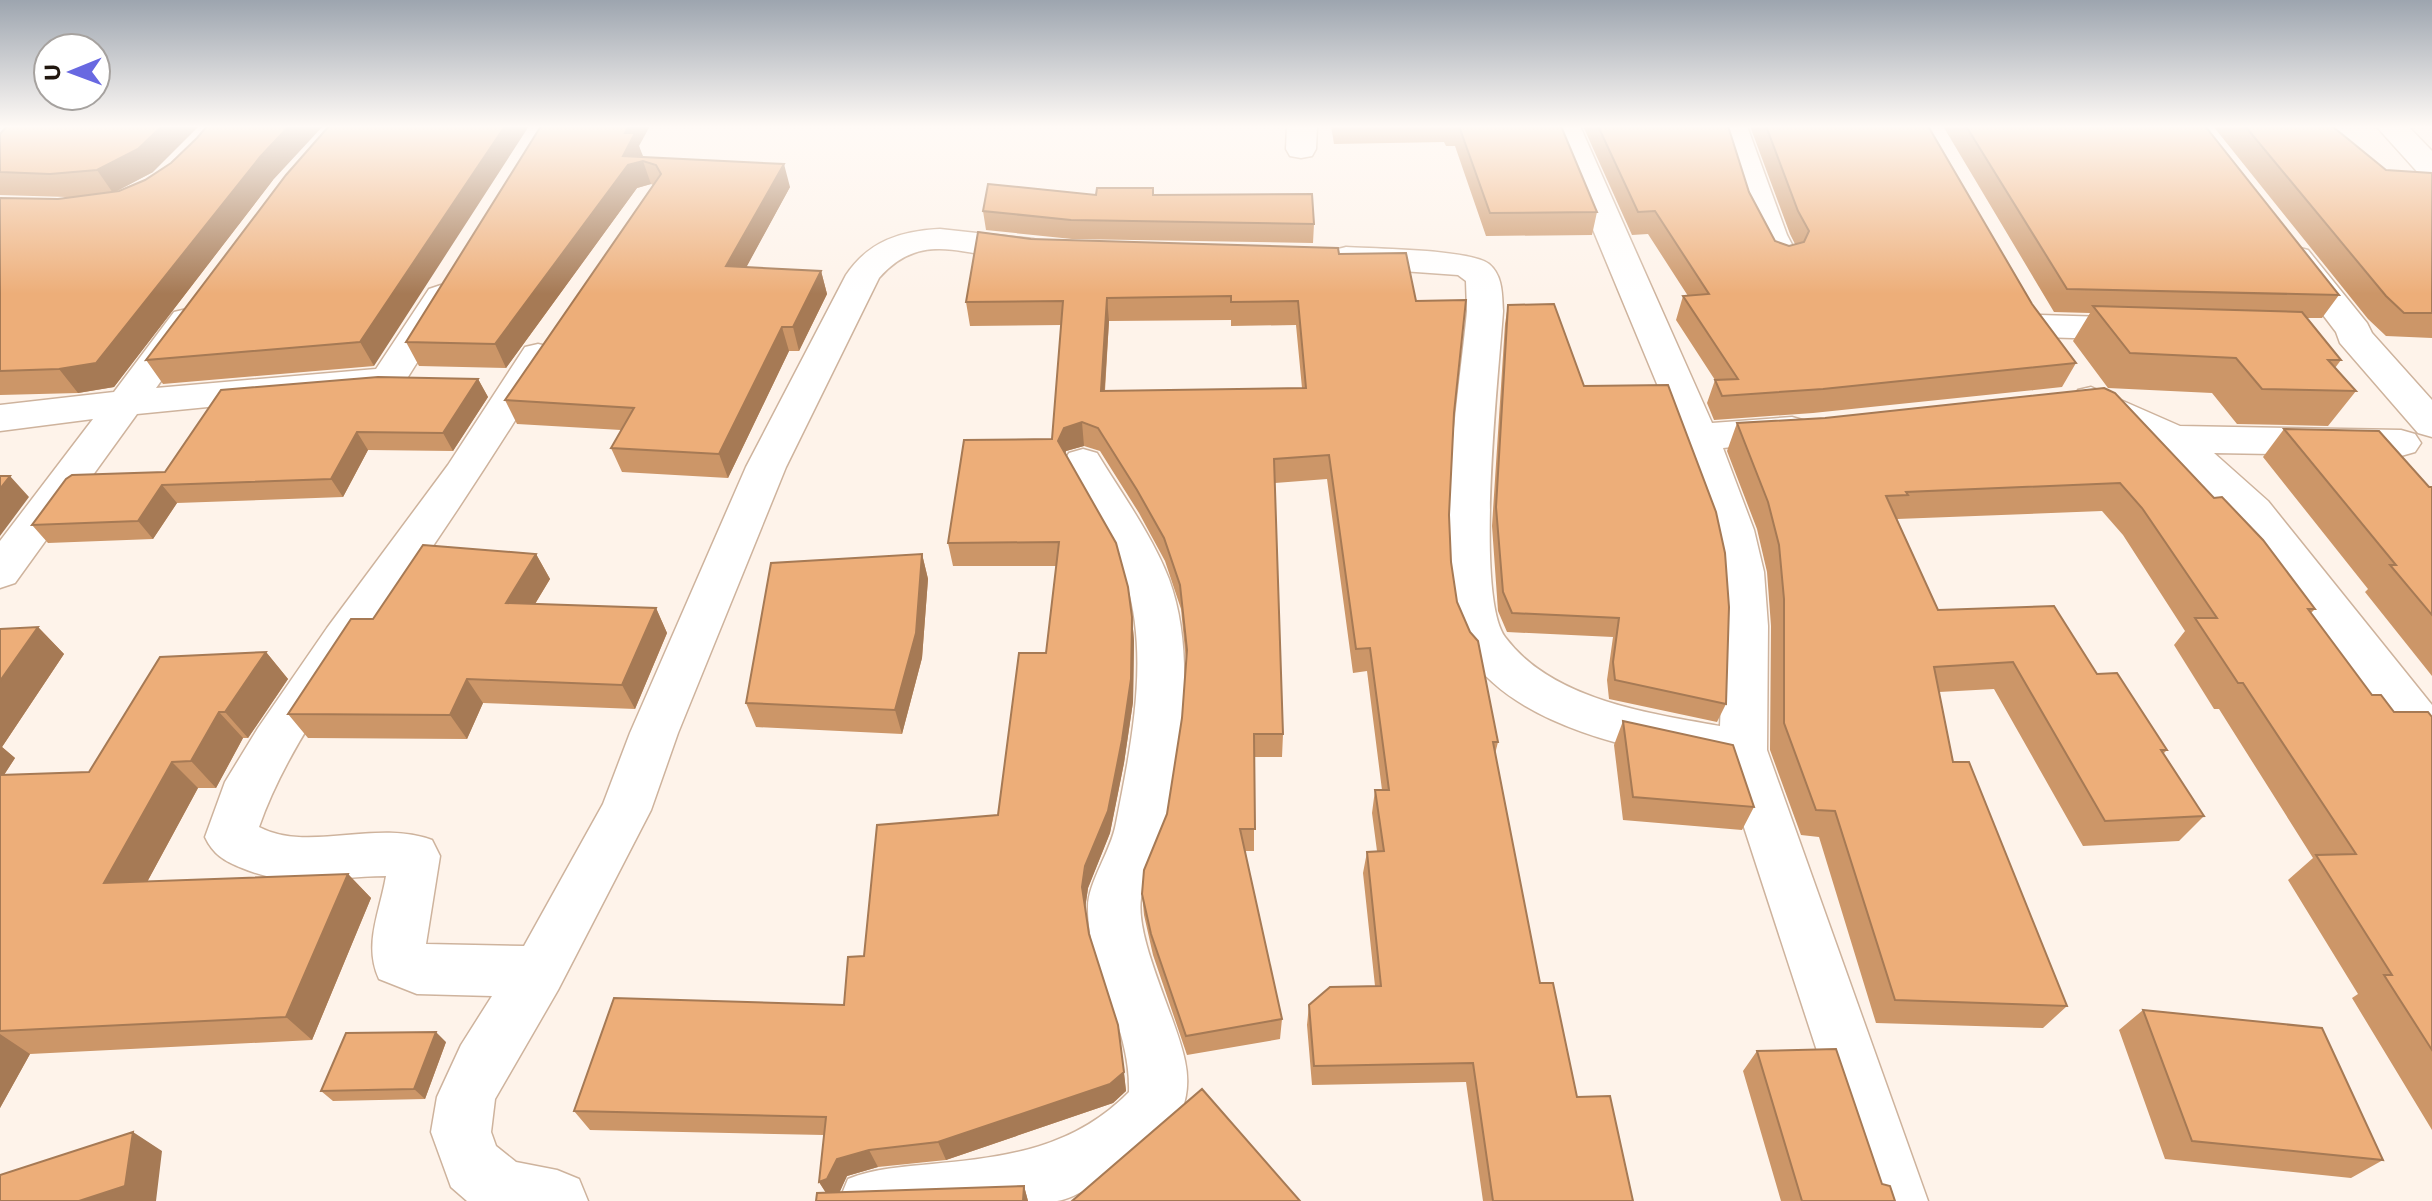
<svg xmlns="http://www.w3.org/2000/svg" width="2432" height="1201" viewBox="0 0 2432 1201" font-family="Montserrat,sans-serif">
	<style>
		.lines { fill: none; stroke-linecap: round; stroke-linejoin: round }
		.minor-casing { stroke: #ceb39d; stroke-width: 3 }
		.minor { fill: #fff; fill-rule: evenodd }
		.wall { fill: #cc9668; fill-rule: evenodd }
		.shaded-wall { fill: #a67a55 }
		.building { fill: #edae79; stroke: #a67a55; stroke-width: 2; fill-rule: evenodd }
	</style>
	<rect width="100%" height="100%" fill="#fef3ea"/>
	<g class="lines">
		<g class="minor-casing">
			<path id="minor" d="M1287,126H1317L1316,149L1312,156L1301,158L1290,156L1286,149Z
				M1550,126H1580L1712,423L1792,417L1806,421L1812,430L1806,439L1723,448L1754,530L1764,572L1768,626L1767,750L1928,1201H1866L1724,766C1642,751 1517,729 1468,654C1426,592 1460,389 1467,311L1466,281L1458,275L1346,267L1334,264L1329,257L1334,250L1346,247C1374,249 1470,249 1489,264C1503,276 1502,294 1503,311C1499,372 1474,594 1505,637C1552,700 1648,713 1720,726L1724,626L1720,572L1712,530L1679,437Z
				M1717,126H1747L1787,235L1798,256L1793,263L1781,266L1769,263C1742,224 1732,171 1717,126Z
				M2376,126H2408L2432,151V178L2421,176Z
				M940,229L1033,239L1045,242L1050,249L1045,256C984,271 930,219 879,278L786,467L678,733L651,810L558,990L495,1099L491,1132L496,1146L516,1162L557,1170L579,1179L588,1201H467L451,1187L431,1132L437,1097L461,1045L492,996L417,994L379,979C363,944 380,912 386,876C333,876 294,890 242,868C224,861 213,854 205,837L225,782L258,728L327,628L448,465L525,347L538,344L551,347L556,355C508,433 459,509 407,584C354,659 289,741 259,827C309,853 374,819 432,840L440,856L426,944L524,946L603,804L630,733L746,467L846,275C869,241 900,231 940,229Z
				M2296,247L2308,250L2367,323L2372,333L2432,400V437L2418,433L2340,343L2336,332L2279,257L2284,250Z
				M441,285L453,289L459,296L401,388L137,414L15,583L0,588V541L93,419L0,431V405L114,392L174,312L187,309L200,312L205,320L156,388L376,369L429,289Z
				M2040,315L2139,318L2152,321L2157,329L2152,337L2139,340L2040,337L2027,334L2022,326L2027,318Z
				M2091,387L2180,426L2401,430L2415,434L2421,443L2415,452L2401,456L2214,453L2268,501L2432,705V760L2415,754L2238,521L2160,448L2078,408L2072,399L2078,390Z
				M1083,449L1097,453C1122,494 1152,535 1169,579C1198,658 1179,756 1165,836C1160,858 1145,877 1141,898C1135,940 1176,1016 1185,1061C1199,1126 1144,1166 1090,1188C1080,1192 1068,1200 1057,1201C1035,1201 1012,1201 990,1201C940,1201 890,1201 839,1201L848,1179C875,1168 903,1167 932,1164C1008,1157 1074,1148 1129,1092C1131,1026 1088,971 1088,909C1087,883 1111,852 1116,823C1131,746 1150,658 1126,581C1113,539 1085,501 1063,463L1069,453Z"/>
		</g>
		<use href="#minor" class="minor"/>
	</g>
	<path class="wall" d="M329,126L374,366L163,384L146,360Z
		M1331,126H1561L1597,212L1592,235L1486,236L1455,146H1446L1444,142L1334,144Z
		M1583,126H1728L1749,192L1775,241L1789,246L1795,244L1790,234L1750,126H1928L2032,304L2076,363L2062,387L1813,413L1714,420L1707,403L1715,380L1676,320L1683,296H1688L1648,234L1632,235Z
		M1943,126H2205L2339,295L2322,318H2306L2341,360L2335,368L2356,391L2328,426L2237,424L2212,393L2108,388L2073,341L2090,313L2054,312Z
		M2213,126H2332L2386,170L2432,173V338L2386,336L2368,319Z
		M0,134L153,172L117,191L273,180L114,387L78,393L0,395V198L58,199L67,197L0,195Z
		M639,146L642,157L790,187L746,267L821,271L827,294L799,351H789L728,478L622,472L611,448L621,430L517,424L505,400L653,185L651,184L637,188L506,368L419,366L406,342Z
		M1096,195H1153L1314,224L1313,243L1072,239L986,230L983,211Z
		M1031,239L1339,254L1416,301L1454,413L1449,515L1451,562L1457,602L1498,742L1495,754L1540,983L1577,1097L1633,1201H1483L1466,1082L1312,1085L1307,1025L1309,1005L1375,986L1363,873L1367,852L1377,851L1372,813L1375,790H1382L1367,671L1353,673L1327,479L1275,483L1283,734L1282,757H1254V851H1245L1282,1019L1280,1039L1187,1055L1153,955L1144,915L1142,894L1167,814L1182,718L1186,661L1181,609L1165,561L1139,513L1100,451L1084,446L1066,451L1065,454L1132,617L1134,641L1133,702L1124,763L1110,833L1088,888L1085,909L1089,934L1118,1025L1126,1091L1113,1103L946,1160L878,1167L847,1176L839,1192L1024,1186L1028,1201H816L826,1193L819,1182L824,1135L590,1130L574,1111L844,1005L864,956L998,815L1046,653L1056,566H953L948,543L1052,439L1061,325L970,326L966,302ZM1231,320V326L1296,325L1302,388L1105,391L1109,321Z
		M1508,305L1584,386L1726,704L1717,722L1609,699L1607,680L1613,637L1507,632L1498,611L1492,526L1505,324Z
		M478,379L488,397L453,451L368,450L343,497L177,503L153,539L48,543L32,525L165,472Z
		M2104,388L2315,609L2311,613L2372,695L2394,712L2432,717V1130L2352,998L2358,994L2288,880L2313,858L2219,709H2214L2174,645L2185,631L2123,535L2102,511L1897,519L1938,610L2097,674L2167,750L2163,754L2204,816L2179,841L2083,846L1994,689L1939,692L1953,762L2067,1006L2043,1028L1876,1023L1819,837L1801,835L1770,750L1771,626L1767,572L1757,529L1727,451L1737,423L1825,418Z
		M2284,429L2429,487H2432V676L2365,592L2368,589L2263,457Z
		M536,554L550,579L535,604L656,608L667,633L635,709L483,703L467,739L308,738L288,714L373,619Z
		M922,554L928,579L922,658L902,734L756,727L746,703Z
		M38,627L64,654L2,747L15,758L4,775L89,772L266,652L288,679L248,738H243L216,788H198L147,882L348,874L371,898L312,1040L30,1054L0,1108V629Z
		M1623,721L1754,807L1742,830L1623,820L1614,745Z
		M2143,1010L2383,1160L2351,1178L2165,1159L2119,1030Z
		M446,1042L425,1099L333,1101L321,1091Z
		M1757,1051L1882,1184L1895,1201H1781L1743,1071Z"/>
	<path class="shaded-wall" d="M162,126H199L153,172L113,193L97,170Z
		M289,126H323L273,180L114,387L78,393L59,369Z
		M505,126H529L374,366L360,342Z
		M629,126H650L639,146L643,156L640,162L643,161L651,184L637,188L506,368L495,344L623,156L625,133Z
		M784,164L790,187L734,290L726,266Z
		M821,271L827,294L799,351L793,327Z
		M1107,298L1109,321L1103,415L1101,391Z
		M782,327L789,351L728,478L719,454Z
		M478,379L488,397L453,451L443,433Z
		M1082,422L1084,446L1066,451L1060,465L1058,441L1064,428Z
		M357,432L368,450L343,497L331,479Z
		M10,476L29,497L0,536V489Z
		M162,485L177,503L153,539L138,521Z
		M536,554L550,579L521,627L506,603Z
		M922,554L928,579L922,658L902,734L895,710Z
		M656,608L667,633L635,709L622,685Z
		M1132,617L1134,641L1133,702L1124,763L1110,833L1088,888L1085,909L1082,887Z
		M38,627L64,654L2,747L15,758L0,781V681Z
		M266,652L288,679L248,738L225,712Z
		M467,679L483,703L467,739L450,715Z
		M219,712L243,738L216,788L191,761Z
		M172,762L198,788L133,908L104,883Z
		M348,874L371,898L312,1040L286,1017Z
		M436,1032L446,1042L425,1099L414,1089Z
		M0,1034L30,1054L0,1108Z
		M1124,1072L1126,1091L1113,1103L946,1160L938,1142Z
		M133,1132L162,1151L156,1201H79Z
		M869,1150L878,1167L847,1176L838,1196L830,1199L819,1182L837,1159Z
		M1024,1186L1028,1201H1023Z"/>
	<path class="building" d="M7,126H162L138,149L97,170L50,174L0,172V134Z
		M207,126H289L260,157L96,363L59,369L0,371V198L58,199L119,191L145,180L171,163L197,138Z
		M329,126H505L360,342L146,360L286,175Z
		M541,126H629L625,133H635L623,156L784,164L726,266L821,271L793,327H782L719,454L611,448L634,408L505,400L661,174L656,165L643,161L628,165L495,344L406,342Z
		M1459,126H1561L1597,212L1490,213Z
		M1598,126H1728L1749,192L1775,241L1789,246L1804,242L1809,231L1798,211L1766,126H1928L2032,304L2076,363L1823,389L1722,396L1715,380L1738,379L1683,296L1709,294L1655,211L1638,212Z
		M1966,126H2205L2339,295L2067,289Z
		M2245,126H2332L2386,170L2432,173V313H2404L2386,296Z
		M988,184L1096,195L1097,188H1153V195L1312,194L1314,224L1071,220L983,211Z
		M978,232L1031,239L1338,248L1339,254L1406,253L1416,301L1466,300L1454,413L1449,515L1451,562L1457,602L1470,632L1478,641L1498,742H1493L1540,983H1553L1577,1097L1610,1096L1633,1201H1493L1473,1063L1314,1066L1309,1005L1330,987L1381,986L1367,852L1384,851L1375,790H1389L1370,648L1356,649L1329,455L1274,459L1283,734H1254L1255,829H1240L1282,1019L1186,1036L1151,934L1142,894L1144,870L1167,814L1182,718L1187,650L1180,585L1164,538L1137,490L1098,428L1082,422L1064,428L1058,441L1116,543L1128,587L1132,617L1131,679L1122,740L1108,811L1085,866L1082,887L1089,934L1118,1025L1124,1072L1110,1084L938,1142L869,1150L837,1159L827,1179L819,1182L826,1117L574,1111L614,998L844,1005L848,957L864,956L877,825L998,815L1019,653H1046L1059,542L948,543L964,440L1052,439L1063,301L966,302ZM1231,296V302L1298,301L1306,388L1101,391L1107,298Z
		M1554,304L1584,386L1668,385L1716,512L1725,553L1729,607L1726,704L1615,680L1613,662L1619,618L1512,613L1503,592L1496,507L1508,305Z
		M2093,306L2302,312L2341,360H2328L2356,391L2262,389L2236,358L2130,353Z
		M378,377L478,379L443,433L357,432L331,479L162,485L138,521L32,525L66,479L72,475L165,472L221,390Z
		M2104,388L2115,393L2214,498L2222,497L2263,540L2315,609H2308L2372,695H2381L2394,712H2428L2432,717V1050L2384,975H2392L2316,855L2356,854L2243,683H2238L2195,618H2217L2142,508L2120,483L1906,492L1908,495L1886,496L1938,610L2054,606L2097,674L2117,673L2167,750H2161L2204,816L2105,821L2013,662L1934,667L1953,762H1969L2067,1006L1895,1000L1835,811L1816,810L1784,723V599L1779,545L1768,502L1737,423L1825,418Z
		M2284,429L2379,431L2429,487H2432V615L2390,565H2396Z
		M0,476H10L0,489Z
		M423,545L536,554L506,603L656,608L622,685L467,679L450,715L288,714L351,619H373Z
		M922,554L916,633L895,710L746,703L771,563Z
		M38,627L0,681V629Z
		M266,652L225,712H219L191,761L172,762L104,883L348,874L286,1017L0,1031V775L89,772L160,657Z
		M1623,721L1733,745L1754,807L1633,797Z
		M2143,1010L2322,1028L2383,1160L2192,1141Z
		M436,1032L414,1089L321,1091L346,1033Z
		M1836,1049L1882,1184L1890,1186L1895,1201H1802L1757,1051Z
		M1202,1089L1300,1201H1072Z
		M133,1132L125,1186L79,1201H0V1175Z
		M1024,1186L1023,1201H816L817,1193Z"/>
	<linearGradient id="sky" x2="0" y2="1"><stop stop-color="#9da5af"/><stop offset="0.43" stop-color="#fffaf6"/><stop offset="1" stop-color="#fffaf6" stop-opacity="0"/></linearGradient>
	<rect width="2432" height="294" fill="url(#sky)"/>
	<g transform="translate(72 72) rotate(269)"><circle r="38" fill="#ffffff" stroke="#a6a29f" stroke-width="2"/>
	<path d="M0-6L14 30L0 20L-14 30Z" fill="#6868e1"/>
	<text y="-12" font-size="22" font-weight="bold" text-anchor="middle" fill="#21170f">U</text>
	</g>
</svg>
